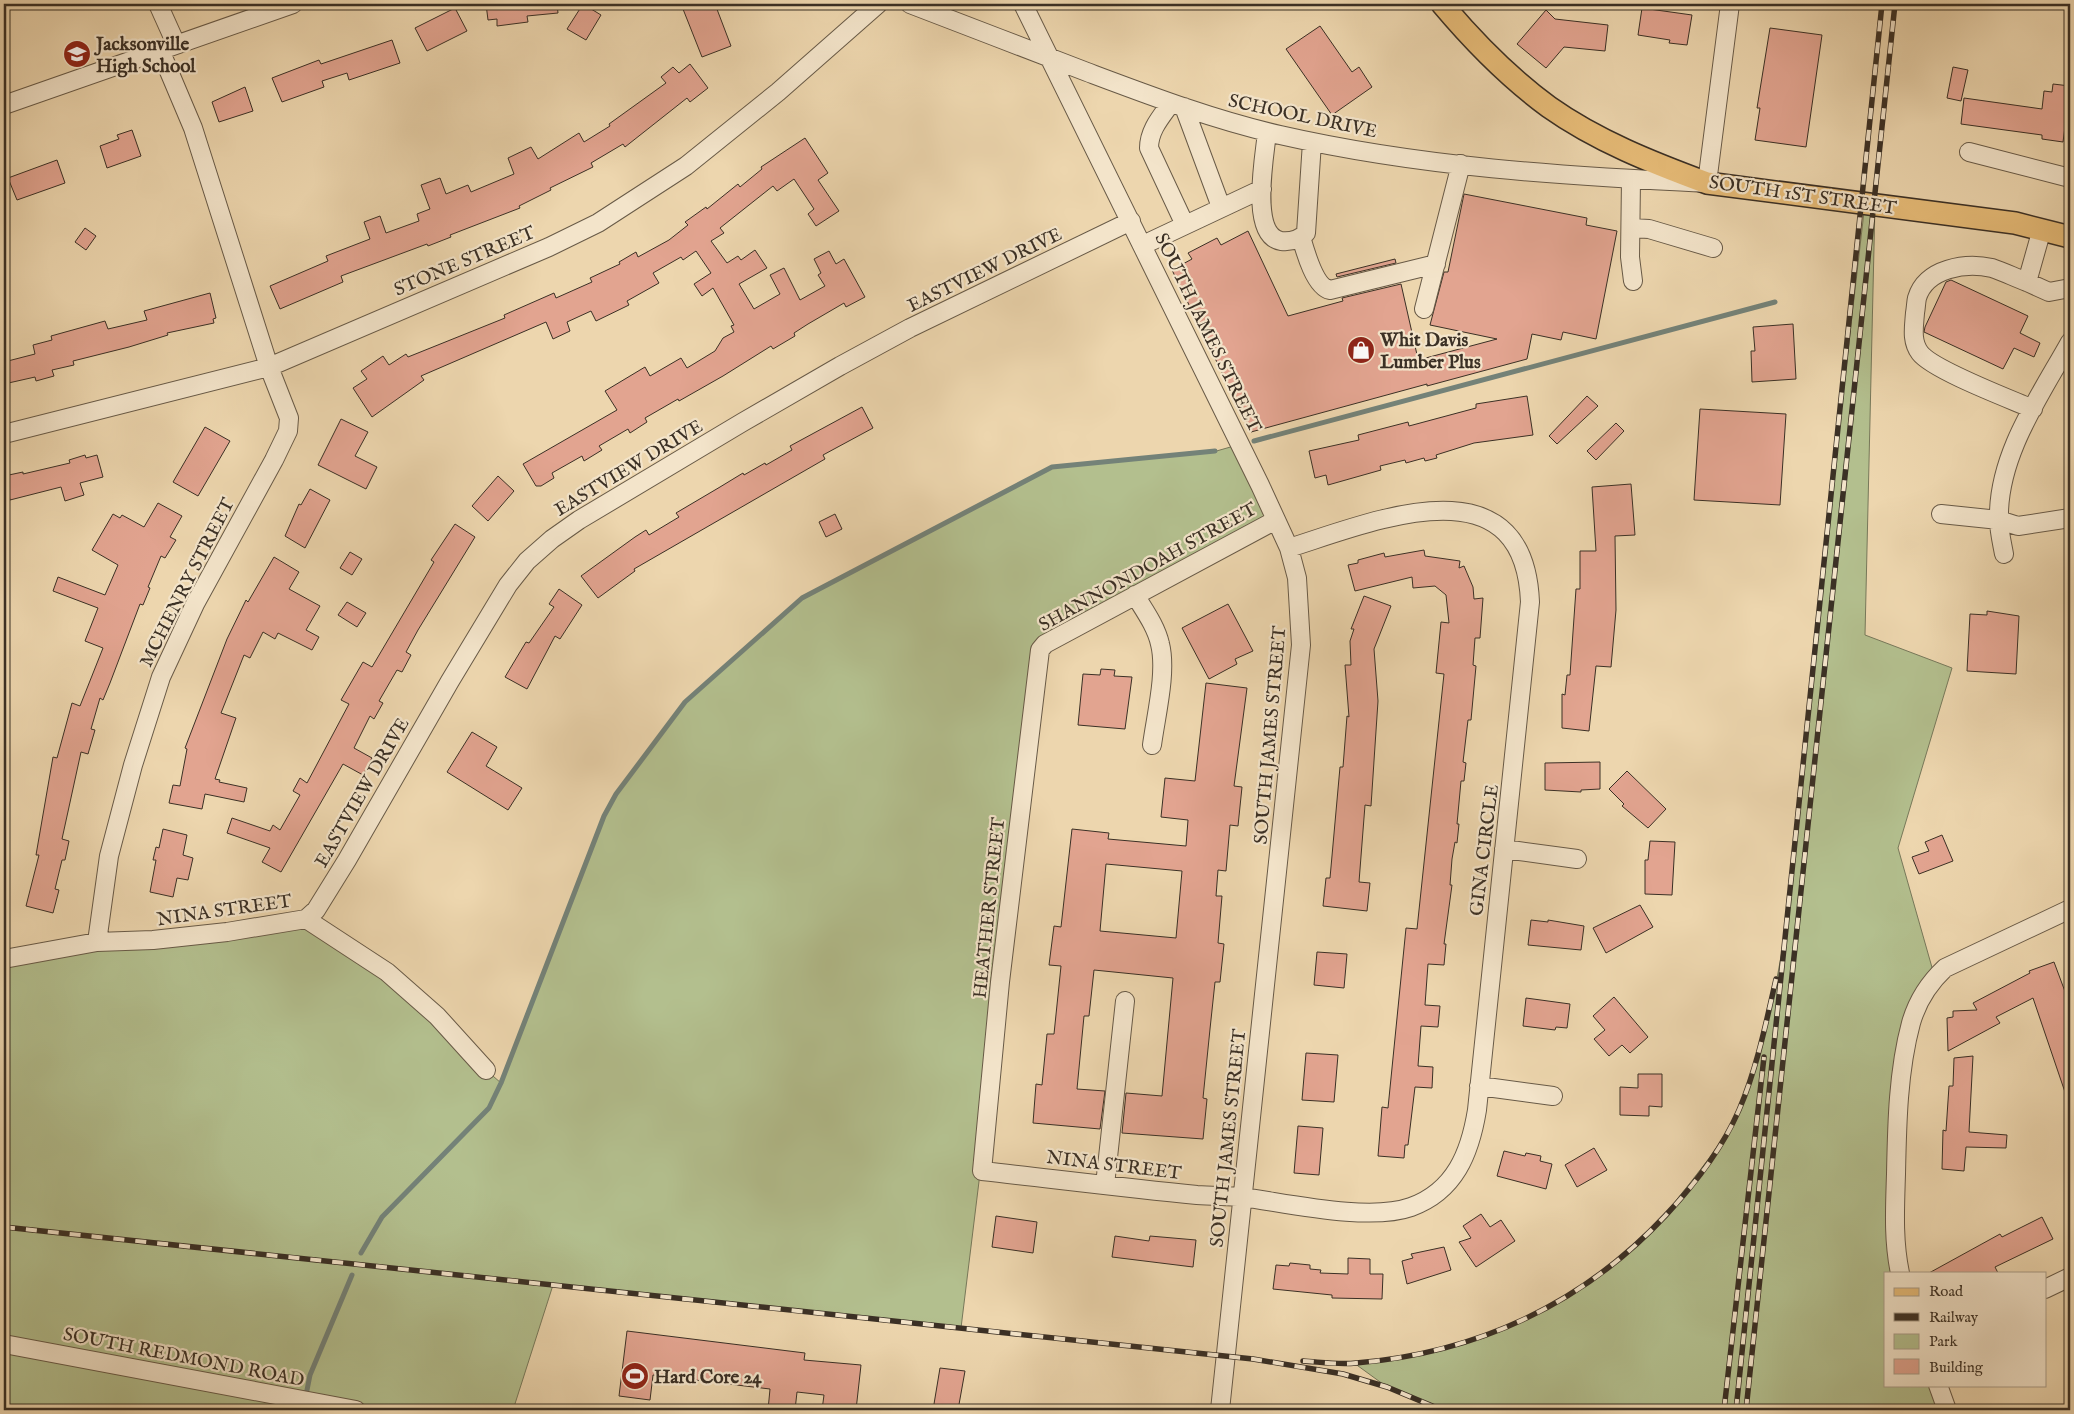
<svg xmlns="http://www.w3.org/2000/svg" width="2074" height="1414" viewBox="0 0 2074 1414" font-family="'IM FELL English',serif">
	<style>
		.green { fill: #b3bf8e; stroke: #77785a }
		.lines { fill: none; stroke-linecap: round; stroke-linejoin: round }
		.stream { stroke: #748278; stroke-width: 5 }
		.building { fill: #e2a490; stroke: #3b3025; fill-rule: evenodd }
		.minor-casing { stroke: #685a47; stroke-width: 20 }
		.major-casing { stroke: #3b3025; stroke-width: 24 }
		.minor { stroke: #f3e4ca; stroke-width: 18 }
		.major { stroke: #e6bb77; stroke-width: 21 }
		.rail-casing { stroke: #3b3025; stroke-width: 5.5 }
		.rail { stroke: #f3e4ca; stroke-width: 4; stroke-dasharray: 11; stroke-linecap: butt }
		.labels { text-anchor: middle; stroke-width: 4.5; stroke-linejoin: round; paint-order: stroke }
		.poi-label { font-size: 19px; font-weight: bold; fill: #3b3025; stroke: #f3e4ca; text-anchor: start }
		.street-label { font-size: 19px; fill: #3b3025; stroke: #f3e4ca }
	</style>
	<rect width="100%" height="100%" fill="#edd6ae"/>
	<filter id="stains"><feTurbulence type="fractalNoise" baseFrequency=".004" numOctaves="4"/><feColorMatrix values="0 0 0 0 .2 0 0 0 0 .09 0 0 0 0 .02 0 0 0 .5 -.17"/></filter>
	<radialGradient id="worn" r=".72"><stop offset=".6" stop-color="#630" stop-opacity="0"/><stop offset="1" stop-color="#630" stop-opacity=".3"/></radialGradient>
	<path class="green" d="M1865,203L1875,204L1865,635L1952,668L1898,848L1935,978L1902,1076L1900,1273H1885V1385H1938L1947,1410H1435L1387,1387L1354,1363C1455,1351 1539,1326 1618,1259C1630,1249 1644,1239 1655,1227C1666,1215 1675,1201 1686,1188C1714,1153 1740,1118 1753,1074C1793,946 1799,811 1812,678C1828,520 1847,361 1865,203Z
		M1241,444L1276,520L1045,644L961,1328L553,1285L513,1410H348L4,1344V959L306,919L424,1004L486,1070L501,1083L604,816L616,794L685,702L802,598L1052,467L1213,452Z
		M4,1350L333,1410H4Z"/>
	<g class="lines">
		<path class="stream" d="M1254,441L1775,302
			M361,1253L382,1217L489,1108L501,1083L604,816L616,794L685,702L802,598L1052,467L1215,451
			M303,1410L310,1375L352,1275"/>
	</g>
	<path class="building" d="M486,4H557L558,13L527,16L528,22L497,26V19L488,20Z
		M583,4L601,15L586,40L567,29Z
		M681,4H715L731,46L702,57Z
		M455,8L467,31L427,51L415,28Z
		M1642,8L1692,15L1687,45L1669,43L1670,40L1638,35Z
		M1546,10L1555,19L1608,25L1605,51L1564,47L1546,68L1517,44Z
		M1320,26L1352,72L1359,67L1372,87L1332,115L1286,49Z
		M1770,28L1822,35L1806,147L1755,140L1760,108H1757Z
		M392,40L400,63L349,80L347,73L322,81L324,87L282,102L272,78L319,60L321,64Z
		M690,64L708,88L690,102L687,98L625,147L623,144L591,163L593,167L550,188L551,190L519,206L520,208L450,235L451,237L428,246L427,244L341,276L343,282L280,309L270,286L328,261L326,256L370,239L364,222L380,216L386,233L419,221L417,214L430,209L421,185L440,178L446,194L468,185L471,192L514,174L508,158L531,147L538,159L579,133L584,142L610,126L609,124L666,83L661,77L673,67L679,73Z
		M1953,67L1968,70L1961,101L1947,98Z
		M2053,84L2070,86V113L2067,112L2063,142L2042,139V135L1961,124L1964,98L2042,109L2044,91L2052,92Z
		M245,87L253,111L219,122L212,102Z
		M132,130L141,156L107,168L100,146L119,139L117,135Z
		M805,138L828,173L818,180L839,211L816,226L808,214L814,209L794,179L777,191L773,186L720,228L724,233L711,241L727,263L738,256L741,260L755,250L767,268L739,284L754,309L780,294L770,275L784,268L800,300L825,286L818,275L821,273L814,259L829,251L836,264L844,259L865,297L846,307L844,303L808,324L794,333L795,336L773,349L771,346L723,376L679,401L678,399L645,418L647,422L630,433L628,429L599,446L602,450L584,461L582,456L552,473L554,478L541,486H536L523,464L617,410L605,391L645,367L650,376L681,358L687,368L715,351L723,338L734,332L731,326L734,325L713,288L702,296L694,284L711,273L696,251L683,260L681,257L653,273L659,283L627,301L629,305L596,321L591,311L567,322L570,331L553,339L546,322L421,376L424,380L372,417L353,388L367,379L361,371L383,356L389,365L406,354L408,357L505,318L504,315L554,293L556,298L592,282L590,278L620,264L619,262L636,252L638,257L669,240L688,225L685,222L706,207L707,209L738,184L740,187L762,169L761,167Z
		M57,160L65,183L17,200L8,178Z
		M1464,194L1587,218L1586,225L1617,231L1596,339L1563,332L1561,340L1532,334L1527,359L1427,386V384L1251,432L1172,270L1192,259L1188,253L1217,238L1221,245L1248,231L1288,316L1343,301L1342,298L1401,284L1420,368L1422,359L1497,339L1430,325L1444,272H1448Z
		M85,228L96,236L86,250L75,242Z
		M1395,259L1396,263L1337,277L1336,274Z
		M1951,280L2028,316L2020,333L2040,343L2034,357L2014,348L2003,369L1924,332L1925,327L1946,282Z
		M210,293L216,318L213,319L214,323L167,333L168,335L129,347L73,361L74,365L52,370L54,376L36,381L35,377L4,384V362L35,354L33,345L52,340L51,336L105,321L108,329L147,320L144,311Z
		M1793,324L1796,379L1752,382L1751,351H1755L1753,327Z
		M1527,396L1533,435L1474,443L1436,455L1437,458L1425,461L1424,458L1406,463L1405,460L1380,466L1381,470L1328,485L1326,475L1315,478L1309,451L1359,440L1358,435L1408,422L1409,426L1476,408V404Z
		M1587,396L1598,406L1557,444L1549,436Z
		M862,407L873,428L823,455L825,459L634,569L635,571L598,598L581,576L635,537L646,530L649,535L679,517L676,513L720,487L743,473L744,475L765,463L766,465L792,450L790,446Z
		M1700,409L1786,414L1780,505L1694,500Z
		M341,419L368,432L355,456L377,467L366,489L318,465Z
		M1616,423L1624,431L1596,460L1587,451Z
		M205,427L230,441L198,496L173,482Z
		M85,455L86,458L97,455L103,477L80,483L84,495L65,501L61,487L10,500L4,476L23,472V474L70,463L69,460Z
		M498,476L514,491L488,521L472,506Z
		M1631,484L1635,535L1615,536L1616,610L1611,667L1596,666L1589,731L1562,728V694L1565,695L1567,675H1570L1576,589H1580V551H1596L1592,487Z
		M310,489L330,500L305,548L285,536L299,504L301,505Z
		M158,503L182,516L170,537L176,540L165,558L161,556L148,587L150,588L143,605L140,604L110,683L103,700L100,698L91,729L95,730L88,754L81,752L62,839L69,841L65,860H62L55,889L59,890L53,913L26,906L39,855H36L53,757L57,758L72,703L80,706L103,648L85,641L98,608L53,591L58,577L105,595L118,565L92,550L113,514L120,518L122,515L144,527Z
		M835,514L842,529L826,537L819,522Z
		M455,524L475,537L418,630L406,652L411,655L402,672L397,670L379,701L383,703L374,719L370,716L354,748L372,758L363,775L343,764L281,872L262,862L270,848L227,833L232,818L270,831L273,825L280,830L300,795L293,791L300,778L307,783L349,704L341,700L363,662L372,667L434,562L431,560Z
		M1424,550L1425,556L1460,561L1459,568L1464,566L1473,587L1474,599L1483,598L1480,638H1475L1473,665L1476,666L1471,720H1468L1463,762L1466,763L1464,781H1461L1457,824H1459L1457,843L1455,842L1452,859L1450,885H1452L1444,944H1446L1444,965L1428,964L1425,1005L1440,1006L1438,1027L1421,1026L1418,1066L1433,1067L1432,1088L1415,1087L1408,1145H1405L1404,1158L1378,1156L1382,1107L1388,1108L1406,928L1417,929L1444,674L1436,673L1441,622L1449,623L1446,595L1435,586L1413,588L1412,577L1355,591L1348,565L1358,563V560L1384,553L1385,557Z
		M350,552L362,559L352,575L340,568Z
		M274,557L299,572L289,589L320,606L306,630L319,637L312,650L278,633L275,639L263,632L250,658L244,655L221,713L236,718L215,779L220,780L219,782L247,788L244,802L205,794L202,809L169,803L173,785L180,786L187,749L185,748L227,639L246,600L248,602Z
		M559,589L582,605L560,639L555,636L527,689L505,677L526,642L529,643L554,607L549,604Z
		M1364,596L1391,606L1374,649L1378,701L1371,806L1365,805L1359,882L1370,883L1367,911L1323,906L1326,878H1330L1340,767H1343L1347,716L1349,717L1345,665H1351L1350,641L1354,629H1351Z
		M347,602L366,613L357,627L338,615Z
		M1228,604L1253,651L1235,659L1237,664L1209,679L1182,628Z
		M1987,611L2019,616L2016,674L1967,671L1970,614L1987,615Z
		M1101,669L1115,670L1114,676L1132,677L1125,729L1078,725L1083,674L1100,675Z
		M1206,683L1247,688L1234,786L1242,787L1238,826L1230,825L1226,871L1218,870L1216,896H1222L1218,943L1224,944L1220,982H1215L1210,1029L1203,1098L1207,1099L1203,1139L1122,1133L1126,1093L1162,1096L1173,978L1094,970L1089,1016H1084L1077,1089L1105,1091L1100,1129L1033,1123L1036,1084L1042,1085L1047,1034H1054L1061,966L1049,965L1054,926L1061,927L1072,829L1109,833L1108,839L1186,846L1188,820L1161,817L1165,778L1195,781ZM1106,864L1182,871L1176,938L1100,931Z
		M472,732L497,747L486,766L522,788L508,810L447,772Z
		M1600,762V789L1581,790V792L1545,790V763Z
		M1627,771L1666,809L1648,828L1622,806L1624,804L1609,789Z
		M163,829L187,835L183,855L193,858L188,880L177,878L173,897L150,892L156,860H153L156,847L159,848Z
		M1942,835L1953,861L1919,874L1912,857L1929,851L1925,842Z
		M1650,841L1675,842L1672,895L1645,894V860H1648Z
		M1640,905L1653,927L1606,953L1593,928Z
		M1531,920L1548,922V920L1584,926L1581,950L1528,945Z
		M1317,952L1347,954L1344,988L1314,985Z
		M2054,962L2070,1005L2067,1006L2070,1016V1100L2068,1101L2033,998L1996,1017L2000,1023L1948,1051L1947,1018L1953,1017V1011L1977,1010L1973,1003L2030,973L2029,971Z
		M1614,997L1648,1037L1630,1053L1622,1045L1609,1056L1594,1039L1605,1030L1593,1016Z
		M1526,998L1570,1004L1567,1028L1556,1027L1555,1030L1523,1026Z
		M1306,1053L1338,1055L1334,1102L1302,1100Z
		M1973,1056L1969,1132L2007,1135L2006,1148L1966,1147L1964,1171L1942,1169L1943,1130L1946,1131L1949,1086H1953L1954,1058Z
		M1638,1074H1662V1107L1649,1106V1116L1620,1115V1087L1638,1088Z
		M1298,1126L1323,1128L1319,1175L1294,1173Z
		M1594,1148L1607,1170L1577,1187L1565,1165Z
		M1504,1151L1525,1156L1526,1153L1541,1156L1540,1161L1552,1164L1546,1189L1497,1176Z
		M1481,1214L1490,1227L1501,1220L1515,1241L1476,1267L1459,1242L1471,1238L1463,1226Z
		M996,1216L1037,1222L1033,1253L992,1247Z
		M2042,1217L2053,1239L1995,1267L1998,1273H1929L2000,1234L2002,1237Z
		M1115,1236L1149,1241L1150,1236L1196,1240L1193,1267L1112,1257Z
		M1444,1247L1451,1270L1407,1284L1402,1261L1413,1258L1411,1254Z
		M1348,1258L1370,1259V1274H1383L1382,1299L1332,1298V1295L1273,1289L1276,1265L1289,1266L1290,1263L1310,1265V1269L1321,1270L1320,1273L1348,1274Z
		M627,1331L805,1353L804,1360L861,1365L856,1410H822L824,1395L797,1392L795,1410H768L770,1389L653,1375L650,1400L619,1396Z
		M940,1368L965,1371L958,1410H933Z"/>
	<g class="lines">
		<g class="minor-casing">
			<path id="minor" d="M158,4L176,44
				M910,4C969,27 1028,49 1087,72C1151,96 1214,120 1280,135C1420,167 1564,176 1707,183L1730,4
				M1023,4L1260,485L1289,548L1297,578L1301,645L1220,1410
				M1171,103C1161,117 1149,130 1149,148L1185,225
				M4,105L293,4
				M1184,107L1221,207
				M1267,132C1265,155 1249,235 1281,241C1291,242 1299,240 1306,233L1312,142
				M1969,152L2070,178
				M1631,179L1630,257L1633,281
				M1631,228L1649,229L1713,248
				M1301,237C1305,251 1315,287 1330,290L1436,264
				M1143,245L1262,189
				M2027,282L2049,292L2070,288
				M1424,309L1461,164
				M2033,409C2010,399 1933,370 1920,353C1911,341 1914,327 1915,313C1916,308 1916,302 1917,298C1926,268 1966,262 1992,268C2004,272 2016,278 2027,282L2042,229
				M4,434L269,367L549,247L598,223L686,166L778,92L878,4
				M1941,514L1999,520L2018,526L2070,518
				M1276,520L1045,644L1040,650L1000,982L982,1171C1054,1179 1125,1188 1197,1195C1212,1196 1227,1196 1242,1197C1287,1203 1369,1222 1411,1207C1455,1191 1470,1153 1477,1110L1530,602C1524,457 1372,522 1289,548
				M2004,554C2002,543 1999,531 1999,520C1997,456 2040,396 2070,342
				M1135,595C1144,610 1156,626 1160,644C1167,672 1156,715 1152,745
				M1504,849L1577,859
				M306,919L316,910L347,860L450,681L508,585L527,561L552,539L579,520L743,422L840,366L910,328L1131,221
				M97,942L109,856L133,765L161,677L195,604L274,460L288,431L289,418L269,367L193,128L160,50
				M4,959L97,942L153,940L227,932L306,919L387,972L437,1016L486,1070
				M1479,1086L1553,1096
				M1105,1185L1125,1001
				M1900,1273C1893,1240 1895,1207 1896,1174C1897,1124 1898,1071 1911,1023C1917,1002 1929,983 1945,968L2070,909
				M2045,1289L2070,1277
				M4,1344L356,1410
				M1938,1385L1947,1410"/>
		</g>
		<g class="major-casing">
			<path id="major" d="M1442,4C1474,42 1508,77 1549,107C1597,141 1653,163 1707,183L2015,223L2070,237"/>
		</g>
		<use href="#minor" class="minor"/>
		<use href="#major" class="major"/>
		<g class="rail-casing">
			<path id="rail" d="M4,1227L1253,1359L1343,1374L1387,1387L1442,1410
				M1303,1361C1320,1362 1339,1365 1356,1363C1477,1353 1583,1304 1666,1215C1695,1184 1722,1149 1739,1110C1757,1068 1766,1023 1776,979
				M1724,1410L1764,1057
				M1736,1410L1882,4
				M1746,1410L1895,4"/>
		</g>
		<use href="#rail" class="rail"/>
	</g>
	<defs>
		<g id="school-disc" transform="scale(1.4375)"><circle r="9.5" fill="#8f2418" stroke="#f3e4ca"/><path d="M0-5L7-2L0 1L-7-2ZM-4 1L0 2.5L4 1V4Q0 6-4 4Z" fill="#fff"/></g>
		<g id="shop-disc" transform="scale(1.4375)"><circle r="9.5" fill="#8f2418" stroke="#f3e4ca"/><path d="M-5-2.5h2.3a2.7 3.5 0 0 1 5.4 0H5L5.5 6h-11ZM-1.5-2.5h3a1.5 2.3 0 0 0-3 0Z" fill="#fff"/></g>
		<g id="stadium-disc" transform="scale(1.4375)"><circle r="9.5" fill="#8f2418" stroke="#f3e4ca"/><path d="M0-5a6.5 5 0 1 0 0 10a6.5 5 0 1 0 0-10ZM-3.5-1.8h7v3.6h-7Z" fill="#fff"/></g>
	</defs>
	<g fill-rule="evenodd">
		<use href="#school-disc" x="77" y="54"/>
		<use href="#shop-disc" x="1361" y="350"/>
		<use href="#stadium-disc" x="635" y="1376"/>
	</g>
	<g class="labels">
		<g class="poi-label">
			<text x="96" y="50">Jacksonville<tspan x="96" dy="22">High School</tspan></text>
			<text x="1380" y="346">Whit Davis<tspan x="1380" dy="22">Lumber Plus</tspan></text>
			<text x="654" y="1383">Hard Core 24</text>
		</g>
		<g class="street-label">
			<text transform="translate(1303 115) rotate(12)" y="7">SCHOOL DRIVE</text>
			<text transform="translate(1803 194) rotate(8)" y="7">SOUTH 1ST STREET</text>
			<text transform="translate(464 260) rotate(-23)" y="7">STONE STREET</text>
			<text transform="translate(984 269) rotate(-26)" y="7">EASTVIEW DRIVE</text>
			<text transform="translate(1209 332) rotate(64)" y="7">SOUTH JAMES STREET</text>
			<text transform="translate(628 467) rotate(-31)" y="7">EASTVIEW DRIVE</text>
			<text transform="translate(1147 566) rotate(-29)" y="7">SHANNONDOAH STREET</text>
			<text transform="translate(186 582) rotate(-63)" y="7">MCHENRY STREET</text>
			<text transform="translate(1269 735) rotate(-85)" y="7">SOUTH JAMES STREET</text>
			<text transform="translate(361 792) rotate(-60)" y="7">EASTVIEW DRIVE</text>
			<text transform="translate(1483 850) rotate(-83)" y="7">GINA CIRCLE</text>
			<text transform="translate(988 908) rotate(-84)" y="7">HEATHER STREET</text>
			<text transform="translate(224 909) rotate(-8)" y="7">NINA STREET</text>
			<text transform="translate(1227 1138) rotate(-84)" y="7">SOUTH JAMES STREET</text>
			<text transform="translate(1114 1164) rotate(7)" y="7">NINA STREET</text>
			<text transform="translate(184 1356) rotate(11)" y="7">SOUTH REDMOND ROAD</text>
		</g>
	</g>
	<rect width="2074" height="1414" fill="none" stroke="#edd6ae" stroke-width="20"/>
	<rect x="5" y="5" width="2064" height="1404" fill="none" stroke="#3b3025" stroke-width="2.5"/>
	<rect x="10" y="10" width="2054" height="1394" fill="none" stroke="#3b3025"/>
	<rect x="1884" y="1272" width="162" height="115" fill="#f3e4ca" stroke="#a99c88"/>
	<rect x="1894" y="1288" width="25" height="8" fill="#e6bb77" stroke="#a99c88"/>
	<text x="1929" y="1296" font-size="15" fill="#3b3025">Road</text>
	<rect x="1894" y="1313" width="25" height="8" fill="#3b3025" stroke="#a99c88"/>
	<text x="1929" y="1322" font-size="15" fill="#3b3025">Railway</text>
	<rect x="1894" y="1334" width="25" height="15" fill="#b3bf8e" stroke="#a99c88"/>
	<text x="1929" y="1346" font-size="15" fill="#3b3025">Park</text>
	<rect x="1894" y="1359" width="25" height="15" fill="#e2a490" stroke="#a99c88"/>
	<text x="1929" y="1372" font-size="15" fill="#3b3025">Building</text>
	<rect width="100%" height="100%" filter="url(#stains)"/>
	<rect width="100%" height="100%" fill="url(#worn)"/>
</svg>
